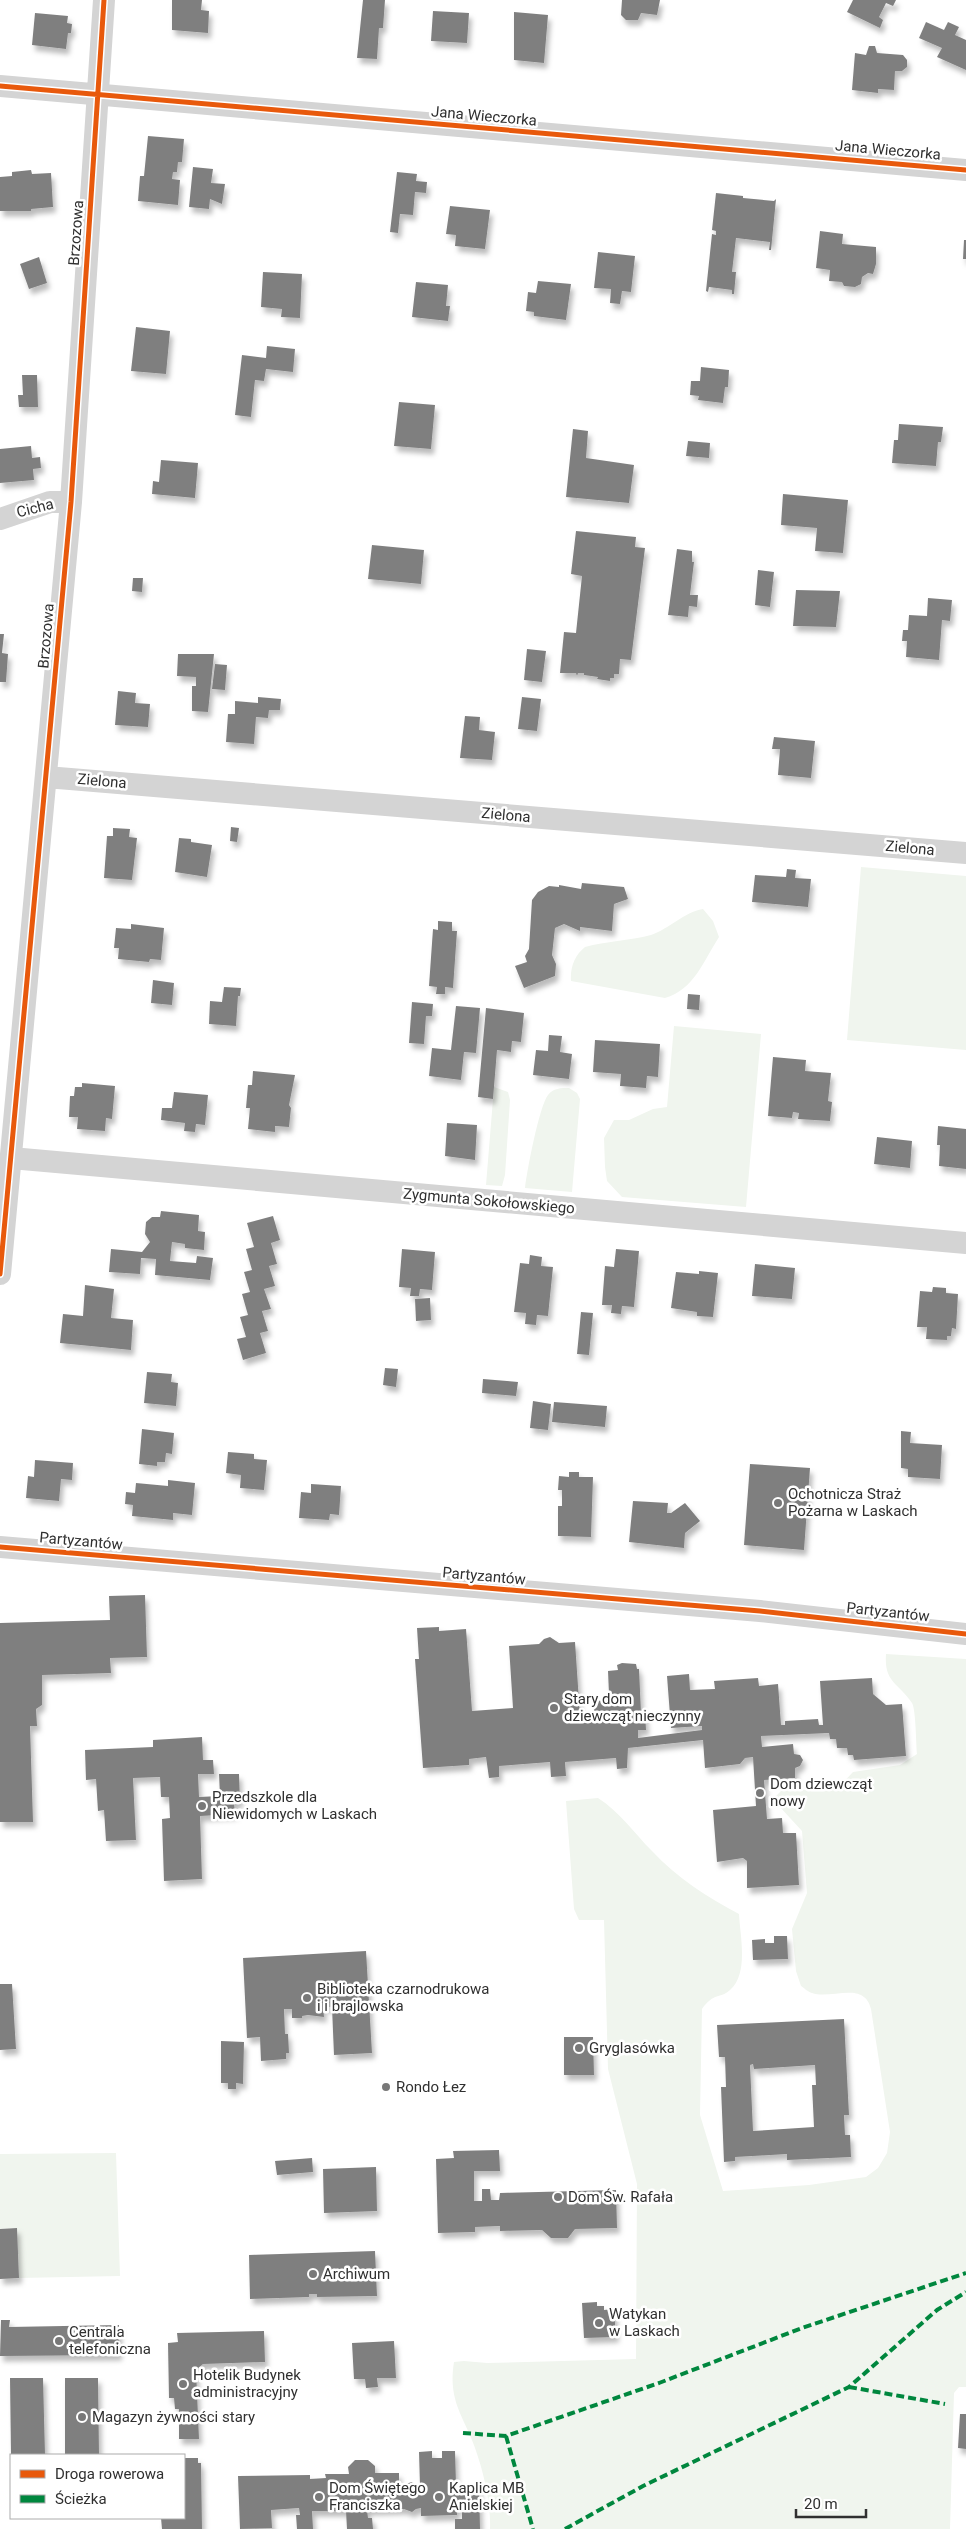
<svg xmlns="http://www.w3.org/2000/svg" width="966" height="2529" viewBox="0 0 966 2529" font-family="Roboto,sans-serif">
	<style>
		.green { fill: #f0f5ee }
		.building { fill: #7f7f7f; fill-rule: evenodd; filter: url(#shadow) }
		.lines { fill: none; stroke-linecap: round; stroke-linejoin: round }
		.minor { stroke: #d4d4d4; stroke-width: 22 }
		.quiet { stroke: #00873e; stroke-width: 4; stroke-dasharray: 8 4; stroke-linecap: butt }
		.cycleway-casing { stroke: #fff; stroke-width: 8 }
		.cycleway { stroke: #e8590c; stroke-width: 5 }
		.poi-dot { fill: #787878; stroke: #fff; stroke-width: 2 }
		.labels { text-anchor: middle; stroke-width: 5; stroke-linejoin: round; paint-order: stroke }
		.street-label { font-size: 15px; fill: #303030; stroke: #fff }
		.poi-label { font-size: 15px; fill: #303030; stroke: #fff; text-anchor: start }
	</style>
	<defs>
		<filter id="shadow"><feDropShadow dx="3" dy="5.5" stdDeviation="2.5" flood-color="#0004"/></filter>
	</defs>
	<rect width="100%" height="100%" fill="#fff"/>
	<path class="green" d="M861,867L966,876V1050L847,1040Z
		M703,909L713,921L719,937C704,960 694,990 665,998L571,981C570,967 575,955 585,947C606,941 629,941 651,935C669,929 684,912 703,909Z
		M674,1026L761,1034L746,1207L622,1197L607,1181L605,1167L604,1138L614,1120H629L653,1109L667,1107Z
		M494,1087L508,1092L510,1100L505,1175L502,1186L486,1185Z
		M569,1088L577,1093L580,1099L572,1192L525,1188C527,1171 539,1107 548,1095C553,1088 561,1088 569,1088Z
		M886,1654L966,1659V2387H959L954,2393L950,2529H490C491,2507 485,2478 478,2457C467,2419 447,2405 454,2362L464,2361L487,2363L636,2359L637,2184L608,2069L604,1920H579L574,1909L566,1801L598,1798C620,1812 634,1833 652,1851C677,1878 707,1897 739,1914C740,1936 749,1973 730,1990C720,1999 714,1992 702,2009L700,2115L723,2191L809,2185L866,2177L878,2168L887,2153L890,2132L871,2009C864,1980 831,2000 812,1993C808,1992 804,1988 801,1986L796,1971L792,1929L807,1893L802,1831L779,1806L776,1796L782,1790L837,1789L853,1772L900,1765L917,1754C916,1744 916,1710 912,1703C898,1682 884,1683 886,1654Z
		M116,2153L120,2276L19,2278L17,2228L0,2229V2154Z"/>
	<path class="building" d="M172,0H202L201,10L209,11L208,33L172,30Z
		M363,0H385L383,28H379L377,59L357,58Z
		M622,0H660L657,15L641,13L638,20H626L621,15Z
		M853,0H896L893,6L886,3L879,17L883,20L880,28L847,12Z
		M433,11L469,13L467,43L431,41Z
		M514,12L548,15L544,63L514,60Z
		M35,13L68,16L67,23L72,24L71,33H68L66,49L32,45Z
		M926,22L944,30L948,22L959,27L955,35L966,40V70L937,57L942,48L919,38Z
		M869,46H875L877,53L903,55L907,60V67L902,71H895L894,90L878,89V93L852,90L855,53L866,55Z
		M148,136L184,139L182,162H178L177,172H173L172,179L180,180L178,205L138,201L140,176H144Z
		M193,167L213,169L211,183L225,184L222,204L210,199L209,209L189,207Z
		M31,170L32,174L51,173L53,207L31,209V211H0V177L12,176V172Z
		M397,172L417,174L416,181L427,182L426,193L415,192L413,215L400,214L398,233L390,232Z
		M716,193L743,196V198L774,201L776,199L771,250H769L770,242L736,238L732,272H736L734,294H732V290L709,287L708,292L706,291L712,234L716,235V231L712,230Z
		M450,206L490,210L485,249L455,246L456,235L446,234Z
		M820,231L843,234L842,244L876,247V264L873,274L868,273L862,277L861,284L855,287L844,286L842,282L829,281L830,270L816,268Z
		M964,240H966V259H963Z
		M598,252L635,256L631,292L622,291L620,304L610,303L611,289L594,288Z
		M39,257L47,283L29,289L20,264Z
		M263,272L302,274L300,318L281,317L282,309L261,307Z
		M538,281L571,284L566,320L534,316V312L526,311L528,292L536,293Z
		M416,282L448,285L446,306H450L448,321L412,317Z
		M136,327L170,331L166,374L131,371Z
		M267,346L295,349L293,372L266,369L264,381L255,380L251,417L235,415L242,355L266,358Z
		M701,367L729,370L728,387H725L723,403L698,400L699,396L690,395L691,381H700Z
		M22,375H37L38,407H19L18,395H23Z
		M399,402L435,405L431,449L394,446Z
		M899,424L943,427L941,442H938L936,466L892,463L894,440H898Z
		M573,429L588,431L586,458L634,465L629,503L566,497Z
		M688,441L710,443L709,458L686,456Z
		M31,446L32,458L40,457L41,468L33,469L34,480L0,483V449Z
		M161,460L198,463L195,498L152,494L153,481L159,482Z
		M783,494L848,500L843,553L815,551L817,528L781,525Z
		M576,531L636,537L635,547L645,548L631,660L620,659L619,674H614V678H610V681L597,679L598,677L584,675V673H578L577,676L576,673H560L564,632L576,633L582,576L571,574Z
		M372,545L424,550L421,584L368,579Z
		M677,549L692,551V562H694L690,595H698L697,607L689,606L688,617L668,615Z
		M758,570L774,572L770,607L755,605Z
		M133,578H143L142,592L132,591Z
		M796,590L840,591L836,627L793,626Z
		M928,598L952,600L950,621L942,620L939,660L906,657L907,641H902L903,630H908L909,615L927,616Z
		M0,634H4L2,653L8,654L6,682H0Z
		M527,649L546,651L542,682L524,680Z
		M178,654H214L208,712L192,711V686H196V677L177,676Z
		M215,664L227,665L225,690L212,689Z
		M118,691L136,693L135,703L150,704L148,727L115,725Z
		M258,697L281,699L280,710H269L268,718L256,717L254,744L226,742L228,714H235V701L258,703Z
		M522,697L541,699L537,731L518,729Z
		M465,716L480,717L479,730L495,732L492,760L460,758Z
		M774,737L815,741L811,778L778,775L780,749H772Z
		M231,827L239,828L237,842L230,841Z
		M113,828L130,829L129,837L137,838L132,880L104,878L107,836H113Z
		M179,838L191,839V842L212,845L207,877L175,872Z
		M787,869L796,870L795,878L811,879L808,907L752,902L755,875L786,877Z
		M582,883L624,887L628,899L614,904L612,931L580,927V931L564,924L555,928L552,955L556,964L555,976L524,988L515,966L527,962L525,956L529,949L532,900L538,892L549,886L559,887V885L581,889Z
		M438,921L452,922V931H457L453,988L445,987V994H436L437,987L429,986L433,929L438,930Z
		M131,924L164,928L161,960L150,959L149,962L118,959L119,948H114L116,928L131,929Z
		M153,980L174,983L172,1005L151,1003Z
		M224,987L241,988L240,996H238L236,1026L209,1024L210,1001L222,1002Z
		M688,994L700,995L699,1010L687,1009Z
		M412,1002L433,1004L432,1016H426L424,1044L409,1043Z
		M456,1006L480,1008L476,1053L464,1052L461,1080L429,1076L432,1048L451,1050Z
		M486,1008L524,1013L521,1042L512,1041L511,1052L497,1050L493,1099L478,1097Z
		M549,1035L562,1036L560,1052L572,1054L569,1079L533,1075L536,1050L548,1051Z
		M595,1040L660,1044L658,1077L647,1076L646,1088L620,1086L621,1074L593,1072Z
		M773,1057L806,1060L805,1071L831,1073L828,1101L832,1102L830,1121L798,1119L799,1113L793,1112L792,1118L768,1116Z
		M253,1071L295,1075L289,1105L291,1108L289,1127L275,1126V1132L248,1129L250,1108H246L248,1085H252Z
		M82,1083L115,1086L112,1119L106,1118L105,1131L77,1129L78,1117H69L70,1096H74L75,1087H82Z
		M174,1092L208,1095L205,1125L196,1124L195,1132L184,1131L185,1123L161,1120L162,1108H172Z
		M447,1123L477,1125L475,1160L445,1156Z
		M938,1126L966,1129V1169L939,1166L940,1145H937Z
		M877,1137L912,1141L910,1168L874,1164Z
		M161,1211L199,1215L198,1231L205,1232L204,1250L185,1248V1244L172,1242L170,1261L196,1263L197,1256L213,1258L210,1280L155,1275L156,1259L141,1258L140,1274L109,1272L111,1249L142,1252L150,1242L145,1234L146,1222L152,1217H160Z
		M273,1216L280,1240L271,1243L277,1264L269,1266L275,1286L264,1289L271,1309L262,1311L268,1331L260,1333L266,1353L243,1360L237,1339L246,1337L240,1317L248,1315L242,1294L250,1292L244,1272L252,1270L246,1249L254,1247L247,1223Z
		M402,1249L435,1252L432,1290L420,1289L419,1296H410L411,1288L399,1287Z
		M616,1249L639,1251L634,1307L622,1306L621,1314L611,1313L612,1305H602L605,1266L614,1267Z
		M530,1255L542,1257L541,1266L553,1267L548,1316L537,1315L536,1325L525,1324L526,1313L514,1312L520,1263L529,1264Z
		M755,1264L795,1268L792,1299L752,1296Z
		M699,1271L718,1273L713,1317L697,1316V1312L671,1308L676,1272L699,1274Z
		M85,1285L114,1289L111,1318L133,1320L131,1350L60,1343L63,1314L83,1316Z
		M933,1287L946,1288V1293L958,1294L956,1329L952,1328L951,1336H947V1340L926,1339L927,1327H917L920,1291L932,1292Z
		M430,1298L431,1320L416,1321L415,1299Z
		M581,1312L593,1313L589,1355L577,1354Z
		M385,1368L398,1369L396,1387L383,1385Z
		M147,1372L172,1374L171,1382L178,1383L176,1406L144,1403Z
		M483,1379L518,1382L516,1396L482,1393Z
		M533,1401L551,1404L548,1430L530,1428Z
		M554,1402L607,1406L605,1427L552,1422Z
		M142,1429L174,1433L172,1454L166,1453L165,1462H157V1466L139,1464Z
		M901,1431L911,1432L910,1443L942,1445L940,1479L908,1477V1469L901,1468Z
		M228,1452L254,1454V1459L267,1460L264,1490L240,1488L241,1475L226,1473Z
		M35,1460L73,1463L72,1480L61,1479L59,1501L26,1498L28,1476L34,1477Z
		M750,1464L810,1468L804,1550L744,1545Z
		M569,1472H579V1477H593L591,1537L558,1536V1506H562V1490H558L559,1476L569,1477Z
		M168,1480L195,1483L192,1515L173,1513V1520L132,1516L133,1505L125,1504L126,1492L135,1493L136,1483L168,1486Z
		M311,1484L341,1486L339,1515L330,1514L329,1520L299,1518L301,1492L311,1493Z
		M633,1501L668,1503L667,1513H671L685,1503L700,1521L685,1533L684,1548L629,1542Z
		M145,1595L147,1657L110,1658L111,1673L42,1675V1705L36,1709L37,1726H30L33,1822H0V1623L110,1620L109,1596Z
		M439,1627V1631L466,1629L472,1711L513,1708L509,1646L539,1644L544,1639L550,1637L559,1643L575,1642L580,1716L595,1715L593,1701L613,1700L612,1693L609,1694L608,1671L618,1670L617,1665L622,1663L636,1664L637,1669H639L641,1713L645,1712L646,1730H638V1738L702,1730V1726L671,1728L667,1676L689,1674L690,1690L715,1689L714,1681L758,1678L759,1686L778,1684L781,1725H785V1721L818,1719L819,1725H823L820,1681L872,1678L873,1694L886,1705L902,1704L906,1756L854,1760L853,1755H848L847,1748H837L836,1739H830L829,1733L761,1736L762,1747L793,1744L794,1754L800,1755L803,1760L800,1766L795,1768V1778L764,1780L767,1819L782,1818L783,1833H796L799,1885L747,1888V1861L743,1858L717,1862L713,1810L756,1806L753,1757L745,1758L740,1764L705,1768L703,1740L628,1748L627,1768L617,1769L616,1758L565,1762L566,1776L551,1777L550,1762L499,1766V1777L489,1778L486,1757L469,1759V1765L423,1768L415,1659H419L417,1628Z
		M202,1737L203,1760H213L214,1774H198L199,1797L220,1796L219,1774H239L240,1803H234L235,1814L200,1816L202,1879L164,1881L162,1819L170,1818L169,1797H161L160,1777L133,1778L136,1840L106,1841L104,1810L98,1811L96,1779L86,1780L85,1750L153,1747V1740Z
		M774,1936H787L788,1959L753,1960L752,1940L765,1939V1943H774Z
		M366,1951L372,2053L334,2055L332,2007H323L324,2017L308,2015L302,2016V2018H292V2009H284L285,2034H288L289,2053H286V2059L261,2061L260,2037L247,2038L243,1958Z
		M0,1984H12L16,2049L0,2050Z
		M844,2019L849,2115H844L845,2135H850L851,2157L787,2160V2154L735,2157V2161L724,2162L721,2087H726L725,2057H719L717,2025ZM753,2064L754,2069L815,2065L816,2085H812L814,2127L753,2131L750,2065Z
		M564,2037H593L594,2075H564Z
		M221,2041L244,2042L243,2084L236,2083V2089H228V2083H221Z
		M499,2150L500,2171H474V2201H482V2189H490L491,2200H499L500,2193L616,2190L617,2228L575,2229L568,2238H551L542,2230L500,2231V2226L475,2227V2232L438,2233L436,2159L454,2158L453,2151Z
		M312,2158L313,2172L277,2175L275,2161Z
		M376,2167L377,2211L324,2213L323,2169Z
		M17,2228L19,2278L0,2279V2229Z
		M375,2251L377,2296L317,2297V2294H309V2297L250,2299L249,2255Z
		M597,2302V2306H604V2310L614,2309L616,2337L584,2338L582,2303Z
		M1,2320H10L9,2327L119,2325V2355L0,2356Z
		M264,2331L265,2362L203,2364L196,2370L199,2439H179V2409H175L174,2398H169L168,2343L178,2342L177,2333Z
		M394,2341L396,2378H377L378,2387L366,2388L365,2379H354L352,2343Z
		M10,2378H43L45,2455H11Z
		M65,2378H98L99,2455H65Z
		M960,2414H966V2449L958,2448Z
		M432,2451V2458H442V2451H455L456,2484H479L480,2529H455V2519H462V2507H457V2515L421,2516V2508L416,2509L412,2512L404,2509L367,2510L368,2518H372L373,2529H347L346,2511H312L313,2529H297L296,2515H300L299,2508L271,2510L272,2528L240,2529L238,2476L310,2475V2479L326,2478L325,2474H349L348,2467L355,2460H368L375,2466V2473H399V2486L412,2482L415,2486H420L419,2452Z
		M184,2458H198V2463H201L202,2529H162L161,2518H184Z"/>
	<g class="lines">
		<path class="minor" d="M0,86L966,170
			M0,519L50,502H71
			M46,777L966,853
			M11,1158L966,1243
			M0,1274L71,502L104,0
			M0,1547L760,1611L966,1634"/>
		<path class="quiet" d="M849,2387L945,2404
			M463,2433L506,2436L659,2383L802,2328L966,2273
			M506,2436L533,2529
			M565,2529L643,2486L849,2387L937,2310L966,2292"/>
		<g class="cycleway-casing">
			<path id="cycleway" d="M0,86L966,170
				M0,1274L71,502L104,0
				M0,1547L760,1611L966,1634"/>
		</g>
		<use href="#cycleway" class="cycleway"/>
	</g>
	<g class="poi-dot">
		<circle cx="778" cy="1503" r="5"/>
		<circle cx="554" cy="1708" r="5"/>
		<circle cx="760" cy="1793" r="5"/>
		<circle cx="202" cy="1806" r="5"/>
		<circle cx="307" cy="1998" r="5"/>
		<circle cx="579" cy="2048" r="5"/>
		<circle cx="386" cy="2087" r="5"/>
		<circle cx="558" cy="2197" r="5"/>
		<circle cx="313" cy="2274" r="5"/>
		<circle cx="599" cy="2323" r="5"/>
		<circle cx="59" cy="2341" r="5"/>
		<circle cx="183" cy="2384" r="5"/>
		<circle cx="82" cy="2417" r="5"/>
		<circle cx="319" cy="2497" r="5"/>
		<circle cx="439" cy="2497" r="5"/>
	</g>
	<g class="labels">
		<g class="street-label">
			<text transform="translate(484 116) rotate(5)" y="5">Jana Wieczorka</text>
			<text transform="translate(888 150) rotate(5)" y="5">Jana Wieczorka</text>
			<text transform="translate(76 233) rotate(-86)" y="5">Brzozowa</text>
			<text transform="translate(35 508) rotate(-14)" y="5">Cicha</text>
			<text transform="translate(46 636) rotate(-85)" y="5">Brzozowa</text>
			<text transform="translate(102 781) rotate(5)" y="5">Zielona</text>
			<text transform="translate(506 815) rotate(5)" y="5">Zielona</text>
			<text transform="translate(910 848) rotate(5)" y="5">Zielona</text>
			<text transform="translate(489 1201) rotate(5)" y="5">Zygmunta Sokołowskiego</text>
			<text transform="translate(81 1541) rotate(5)" y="5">Partyzantów</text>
			<text transform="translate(484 1576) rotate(5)" y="5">Partyzantów</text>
			<text transform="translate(888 1612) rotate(6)" y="5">Partyzantów</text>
		</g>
		<g class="poi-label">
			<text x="788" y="1499">Ochotnicza Straż<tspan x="788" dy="17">Pożarna w Laskach</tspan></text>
			<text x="564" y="1704">Stary dom<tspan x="564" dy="17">dziewcząt nieczynny</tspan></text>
			<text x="770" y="1789">Dom dziewcząt<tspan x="770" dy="17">nowy</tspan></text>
			<text x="212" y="1802">Przedszkole dla<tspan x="212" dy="17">Niewidomych w Laskach</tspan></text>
			<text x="317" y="1994">Biblioteka czarnodrukowa<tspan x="317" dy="17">i i brajlowska</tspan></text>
			<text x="589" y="2053">Gryglasówka</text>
			<text x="396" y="2092">Rondo Łez</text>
			<text x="568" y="2202">Dom Św. Rafała</text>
			<text x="323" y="2279">Archiwum</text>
			<text x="609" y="2319">Watykan<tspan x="609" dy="17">w Laskach</tspan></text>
			<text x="69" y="2337">Centrala<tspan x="69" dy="17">telefoniczna</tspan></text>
			<text x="193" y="2380">Hotelik Budynek<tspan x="193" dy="17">administracyjny</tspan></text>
			<text x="92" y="2422">Magazyn żywności stary</text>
			<text x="329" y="2493">Dom Świętego<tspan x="329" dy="17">Franciszka</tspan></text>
			<text x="449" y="2493">Kaplica MB<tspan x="449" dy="17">Anielskiej</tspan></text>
		</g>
	</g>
	<rect x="10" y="2454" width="175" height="65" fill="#ffffff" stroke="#acacac"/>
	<rect x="20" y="2470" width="25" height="8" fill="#e8590c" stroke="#acacac"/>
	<text x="55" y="2479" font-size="15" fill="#303030">Droga rowerowa</text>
	<rect x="20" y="2495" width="25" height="8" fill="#00873e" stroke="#acacac"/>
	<text x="55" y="2504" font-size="15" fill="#303030">Ścieżka</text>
	<path d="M796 2509v8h70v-8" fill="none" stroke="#303030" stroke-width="2.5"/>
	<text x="804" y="2509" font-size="15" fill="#303030" stroke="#ffffff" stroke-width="4" paint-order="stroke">20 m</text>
</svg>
